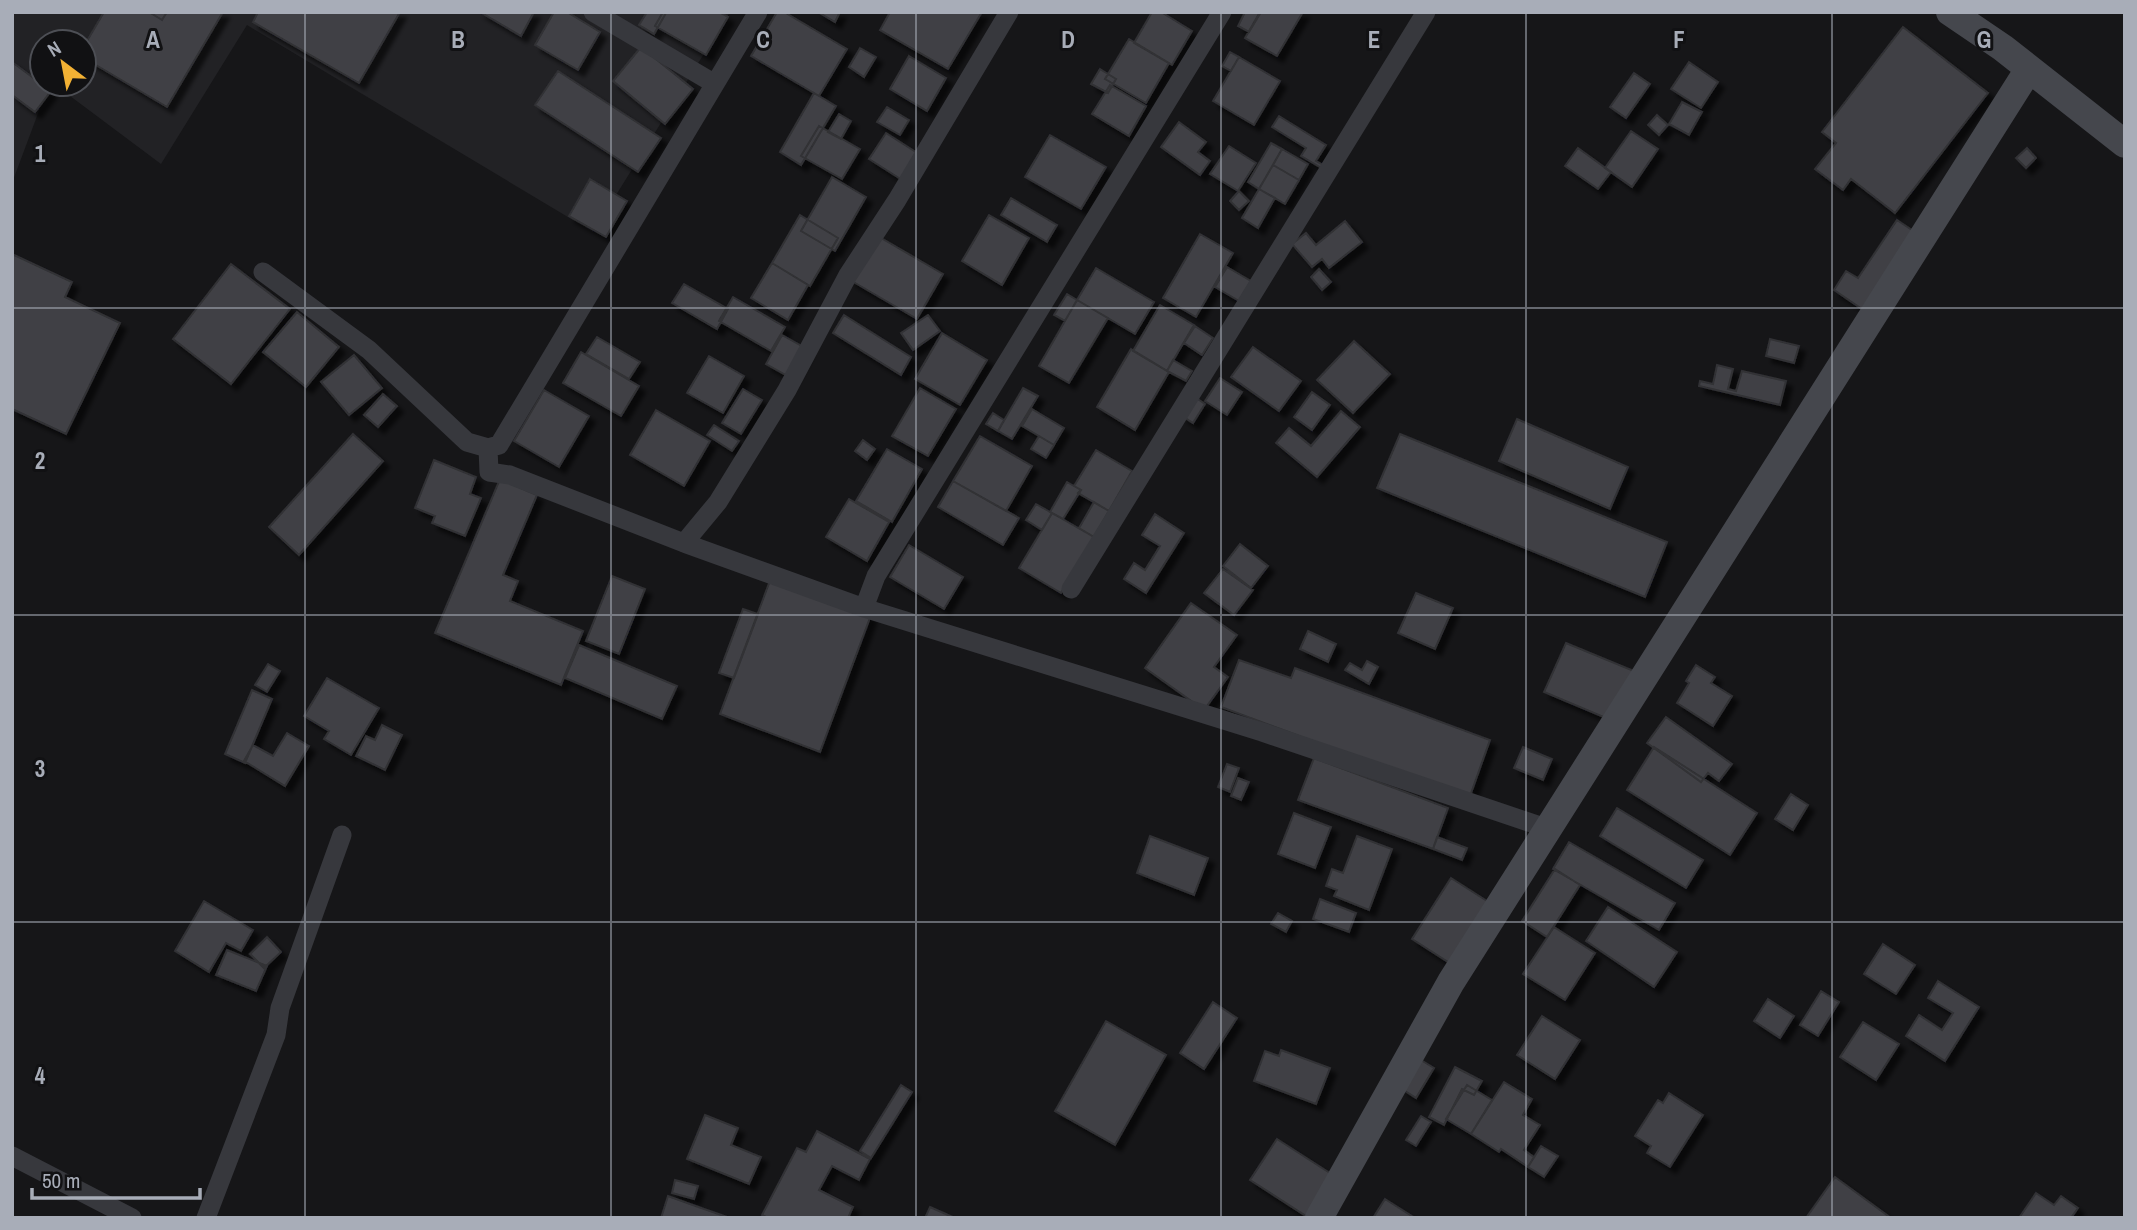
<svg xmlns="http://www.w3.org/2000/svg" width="2137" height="1230" viewBox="0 0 2137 1230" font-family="'Archivo Narrow',sans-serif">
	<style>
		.built { fill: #222225 }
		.building { fill: #404145; stroke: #303034; stroke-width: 2; filter: url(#shadow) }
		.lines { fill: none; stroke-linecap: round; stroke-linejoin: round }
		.street { stroke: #37383d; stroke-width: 19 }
		.secondary { stroke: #45474d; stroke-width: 28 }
		.grid { fill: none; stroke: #a8adb8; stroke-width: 2; stroke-opacity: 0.55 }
		.grid-label { font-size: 23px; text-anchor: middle; font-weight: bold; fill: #a8adb8; stroke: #111113; stroke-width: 6; stroke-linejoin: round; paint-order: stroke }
	</style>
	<defs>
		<filter id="shadow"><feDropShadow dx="6" dy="6" stdDeviation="2" flood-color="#0009"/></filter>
	</defs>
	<rect width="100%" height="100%" fill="#161618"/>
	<path class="built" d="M12,12H730L593,232L247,25L161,164L54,84H84V42H42V84H49L12,183Z"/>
	<path class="building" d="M104,12H149L162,20L167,12H223L167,107L84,58V46Z
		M149,12H167L162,20Z
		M258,12H400L359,83L253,22Z
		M480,12H534L521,36Z
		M554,12H567L600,32L578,70L535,45Z
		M647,12L666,13L654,34L639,25Z
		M663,12H719L728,17L706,55L655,26Z
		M777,12H784L847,49L819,96L751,56Z
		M818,12H840L835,22Z
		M890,12H982L948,69L880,30Z
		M1152,12H1161L1192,31L1172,65L1134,43Z
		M1245,12H1261L1249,32L1238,26Z
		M1260,12H1303L1277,56L1245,38Z
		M1903,27L1988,93L1895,213L1851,179L1843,190L1815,169L1836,143L1822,132Z
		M1129,39L1169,63L1146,103L1105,79Z
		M641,47L693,89L665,124L613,81Z
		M860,48L876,57L864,77L849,67Z
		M1230,52L1239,57L1231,71L1222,66Z
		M909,56L946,78L927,111L890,89Z
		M1239,57L1280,81L1254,125L1213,101Z
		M12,62L51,91L35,112L12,95Z
		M1689,62L1718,82L1701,108L1671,89Z
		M1100,69L1116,79L1108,93L1091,84Z
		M558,71L661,138L638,172L535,105Z
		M1634,73L1650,84L1626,118L1610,107Z
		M1110,85L1146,106L1129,136L1092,114Z
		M814,93L836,106L801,165L780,152Z
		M1682,102L1702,112L1689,135L1669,124Z
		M887,107L909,120L900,135L877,122Z
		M839,114L851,121L841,139L828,132Z
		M1657,115L1668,125L1659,135L1648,125Z
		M1279,116L1326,145L1316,161L1325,166L1323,169L1301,156L1306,148L1272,127Z
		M1179,122L1206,142L1198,152L1210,161L1200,175L1161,147Z
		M819,126L860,149L842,179L801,156Z
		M1631,131L1658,149L1632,187L1605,168Z
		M886,133L919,154L902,180L869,159Z
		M1050,135L1106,167L1081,209L1025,177Z
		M1271,143L1282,149L1259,189L1248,182Z
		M1229,146L1256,163L1238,191L1210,174Z
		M1578,148L1611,172L1598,189L1565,166Z
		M2027,148L2036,158L2026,168L2016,158Z
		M1282,149L1308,164L1299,180L1273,165Z
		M1273,165L1299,180L1285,204L1259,189Z
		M832,177L866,197L835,251L801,231Z
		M590,179L627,201L606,237L569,216Z
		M1259,189L1275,198L1258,228L1242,218Z
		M1239,191L1249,201L1239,210L1230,201Z
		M1011,198L1057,225L1047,242L1001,215Z
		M800,215L838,238L810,286L772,263Z
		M989,215L1029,238L1002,285L962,261Z
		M1897,220L1915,232L1862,309L1834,290L1846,271L1858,278Z
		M1345,221L1362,242L1329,268L1322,259L1312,267L1292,244L1306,233L1316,245Z
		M1200,234L1233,253L1196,317L1163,298Z
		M876,235L943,274L917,319L850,280Z
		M12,254L72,282L65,297L120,323L66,434L12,409Z
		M772,263L808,285L788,320L751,298Z
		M231,264L290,309L231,384L173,339Z
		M1227,267L1251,281L1239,301L1215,287Z
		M1096,268L1154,302L1135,334L1077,300Z
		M1319,269L1331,282L1322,290L1311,277Z
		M684,284L728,309L717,329L672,303Z
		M1067,294L1077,300L1065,321L1054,315Z
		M733,297L785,327L771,351L719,321Z
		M1077,300L1108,318L1069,383L1039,366Z
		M1160,305L1194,325L1167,371L1133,351Z
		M297,312L339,347L306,387L263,352Z
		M844,315L911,357L901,375L833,333Z
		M928,315L940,331L913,350L901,333Z
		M1195,326L1213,338L1202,355L1184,343Z
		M942,333L987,360L960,405L915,379Z
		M782,335L807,349L791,378L766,364Z
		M597,337L640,362L629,379L586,354Z
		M1770,339L1799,346L1794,363L1766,356Z
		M1354,341L1390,374L1353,413L1317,380Z
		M1253,347L1301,381L1279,411L1231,377Z
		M1131,349L1169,372L1135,430L1097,407Z
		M581,352L639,386L621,416L563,383Z
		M354,355L382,388L349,415L321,382Z
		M709,356L744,376L723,413L687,393Z
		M1173,360L1192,371L1186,381L1167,371Z
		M1717,365L1733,369L1728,389L1736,391L1742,371L1786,381L1780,405L1699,386L1700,381L1713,384Z
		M1220,378L1242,392L1227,415L1205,401Z
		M920,388L956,409L928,456L892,436Z
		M1023,388L1038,396L1012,439L998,431Z
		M743,389L762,400L741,434L722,423Z
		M544,390L589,416L559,467L514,441Z
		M1312,392L1330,405L1312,430L1294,417Z
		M383,394L397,406L378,427L364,415Z
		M1195,397L1205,404L1193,423L1182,416Z
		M1032,409L1064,428L1054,445L1022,426Z
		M656,410L710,441L684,486L630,455Z
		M1341,411L1360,427L1317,477L1276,443L1289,428L1311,446Z
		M993,413L1004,420L998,431L986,424Z
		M1517,419L1628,467L1610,509L1499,461Z
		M714,425L739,441L732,451L707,435Z
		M353,434L383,461L299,555L269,527Z
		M1400,434L1667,542L1645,597L1377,488Z
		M980,436L1032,466L1006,511L953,481Z
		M1039,436L1054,445L1046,458L1031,449Z
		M863,440L875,449L867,460L855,451Z
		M887,449L922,469L892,522L856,501Z
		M1096,450L1132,471L1109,511L1078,493L1081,490L1074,486Z
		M434,460L476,477L470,494L481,498L465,536L432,523L435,516L415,508Z
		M500,479L537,495L503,575L518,581L510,601L583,631L561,685L435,633Z
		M953,481L1019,518L1003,545L938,507Z
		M1067,482L1081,490L1063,519L1050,512Z
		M849,499L889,522L867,561L826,537Z
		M1094,502L1109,511L1094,537L1079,528Z
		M1036,504L1052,513L1042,530L1026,520Z
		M1052,513L1094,537L1061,593L1019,568Z
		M1155,514L1184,533L1146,593L1124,579L1134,563L1145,570L1160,546L1142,535Z
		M1240,544L1268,566L1251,588L1223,566Z
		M909,545L963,577L944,609L890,577Z
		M1223,569L1253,590L1234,615L1204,593Z
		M612,576L645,589L619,654L586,641Z
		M771,578L871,615L820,752L720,714Z
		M1416,593L1453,608L1435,649L1398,633Z
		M1191,603L1237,635L1214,667L1228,677L1204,710L1145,668Z
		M743,609L758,614L734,678L719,673Z
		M1308,631L1336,644L1328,662L1300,649Z
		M1566,643L1634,671L1613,721L1544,692Z
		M579,645L677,686L662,719L565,678Z
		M1239,660L1291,678L1295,668L1490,740L1469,799L1221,707Z
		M1367,661L1378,667L1369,684L1345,670L1350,663L1362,670Z
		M268,664L280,671L267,692L255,685Z
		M1696,665L1715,677L1711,683L1732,696L1713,726L1677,703L1689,683L1686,681Z
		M327,678L379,708L351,755L324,739L329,731L304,716Z
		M252,690L272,699L245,763L225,754Z
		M1666,717L1732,764L1719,781L1708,773L1701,782L1647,743Z
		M382,725L402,735L385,770L356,756L366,736L375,740Z
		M287,733L309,746L285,786L244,761L253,745L273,756Z
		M1523,747L1552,759L1543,780L1514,768Z
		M1654,747L1757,813L1730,855L1627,790Z
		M1314,758L1448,808L1433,849L1298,800Z
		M1227,764L1239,768L1230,792L1218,787Z
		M1238,778L1249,782L1241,800L1231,796Z
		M1791,794L1808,805L1793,830L1775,819Z
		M1617,808L1703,860L1686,888L1600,836Z
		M1294,813L1331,827L1315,868L1278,854Z
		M1150,836L1208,858L1194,895L1137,873Z
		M1357,836L1392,849L1369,910L1334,896L1337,890L1326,886L1332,869L1343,873Z
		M1437,837L1467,848L1462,860L1433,849Z
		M1569,842L1675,903L1659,930L1553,869Z
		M1555,869L1580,885L1547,937L1522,921Z
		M1451,878L1498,908L1459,969L1412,939Z
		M1320,899L1356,913L1349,932L1313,919Z
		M204,901L253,930L241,951L226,943L209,972L175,951Z
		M1608,907L1677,952L1654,987L1586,941Z
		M1278,913L1292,921L1286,932L1271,924Z
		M1554,927L1595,953L1565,1000L1523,974Z
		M267,937L281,952L264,968L250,954Z
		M1883,944L1915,965L1896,994L1864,974Z
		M227,950L267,966L256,991L216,975Z
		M1938,981L1979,1007L1945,1061L1906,1036L1919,1015L1942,1030L1953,1013L1928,998Z
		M1821,991L1839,1002L1818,1036L1800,1025Z
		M1768,999L1794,1016L1780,1038L1754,1021Z
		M1213,1002L1237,1018L1204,1069L1180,1053Z
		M1542,1016L1580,1040L1555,1079L1517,1055Z
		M1106,1021L1166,1055L1115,1145L1055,1111Z
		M1863,1022L1899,1044L1876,1080L1840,1057Z
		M1281,1050L1330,1068L1316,1104L1254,1081L1265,1051L1279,1056Z
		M1421,1060L1434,1068L1416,1098L1402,1089Z
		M1455,1067L1482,1081L1474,1095L1462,1089L1444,1125L1429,1117Z
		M1504,1082L1532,1099L1523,1115L1540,1125L1524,1150L1534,1157L1528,1167L1501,1149L1499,1152L1471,1134Z
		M901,1085L912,1092L871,1158L860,1151Z
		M1467,1085L1492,1100L1471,1134L1446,1119Z
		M1669,1093L1703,1115L1670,1167L1647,1153L1651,1146L1635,1136L1658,1100L1663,1103Z
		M705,1115L738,1128L731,1145L761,1157L749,1184L687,1159Z
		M1421,1116L1431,1122L1416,1146L1406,1140Z
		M817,1131L870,1159L859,1180L832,1166L819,1190L853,1207L848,1218H768L762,1215L797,1148L806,1152Z
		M1277,1139L1333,1175L1306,1216L1250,1180Z
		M1541,1146L1558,1156L1544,1177L1528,1167Z
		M1835,1177L1891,1218H1806Z
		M675,1180L698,1186L694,1199L672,1193Z
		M2036,1193L2054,1205L2061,1196L2078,1208L2071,1218H2019Z
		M668,1196L690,1204L730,1218H661Z
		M1385,1199L1415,1218H1373Z
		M930,1207L955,1218H925Z"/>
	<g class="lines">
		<path class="street" d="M593,12L715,84
			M263,272L369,350L467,442L488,448L499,445L758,12
			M488,448L489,472L510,475L684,543L864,608L1262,732L1549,829
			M684,543L718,502L787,390L848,275L897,200L1009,12
			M1071,589L1426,12
			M864,608L876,576L1222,12
			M12,1156L132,1218
			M206,1218L276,1035L280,1008L342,835"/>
		<path class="secondary" d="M1950,12L2003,48L2125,144
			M1319,1218L1451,982L2029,69"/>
	</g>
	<path class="grid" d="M305,12V1218M611,12V1218M916,12V1218M1221,12V1218M1526,12V1218M1832,12V1218M12,308H2125M12,615H2125M12,922H2125"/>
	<g class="grid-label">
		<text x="153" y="48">A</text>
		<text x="458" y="48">B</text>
		<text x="763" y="48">C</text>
		<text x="1068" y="48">D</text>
		<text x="1374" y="48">E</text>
		<text x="1679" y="48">F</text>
		<text x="1984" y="48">G</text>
		<text x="40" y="162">1</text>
		<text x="40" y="469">2</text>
		<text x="40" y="777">3</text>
		<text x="40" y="1084">4</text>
	</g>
	<rect width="2137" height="1230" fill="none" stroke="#a8adb8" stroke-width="28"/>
	<g transform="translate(63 63) rotate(328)"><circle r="33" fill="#111113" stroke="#4d4f55" stroke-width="2"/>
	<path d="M0-5L12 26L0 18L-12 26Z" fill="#f2b134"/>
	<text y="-10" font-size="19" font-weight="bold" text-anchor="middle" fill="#a8adb8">N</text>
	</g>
	<path d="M32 1188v10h168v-10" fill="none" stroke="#a8adb8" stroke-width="3.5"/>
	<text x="42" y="1188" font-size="21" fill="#a8adb8" stroke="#111113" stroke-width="5" paint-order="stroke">50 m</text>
</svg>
